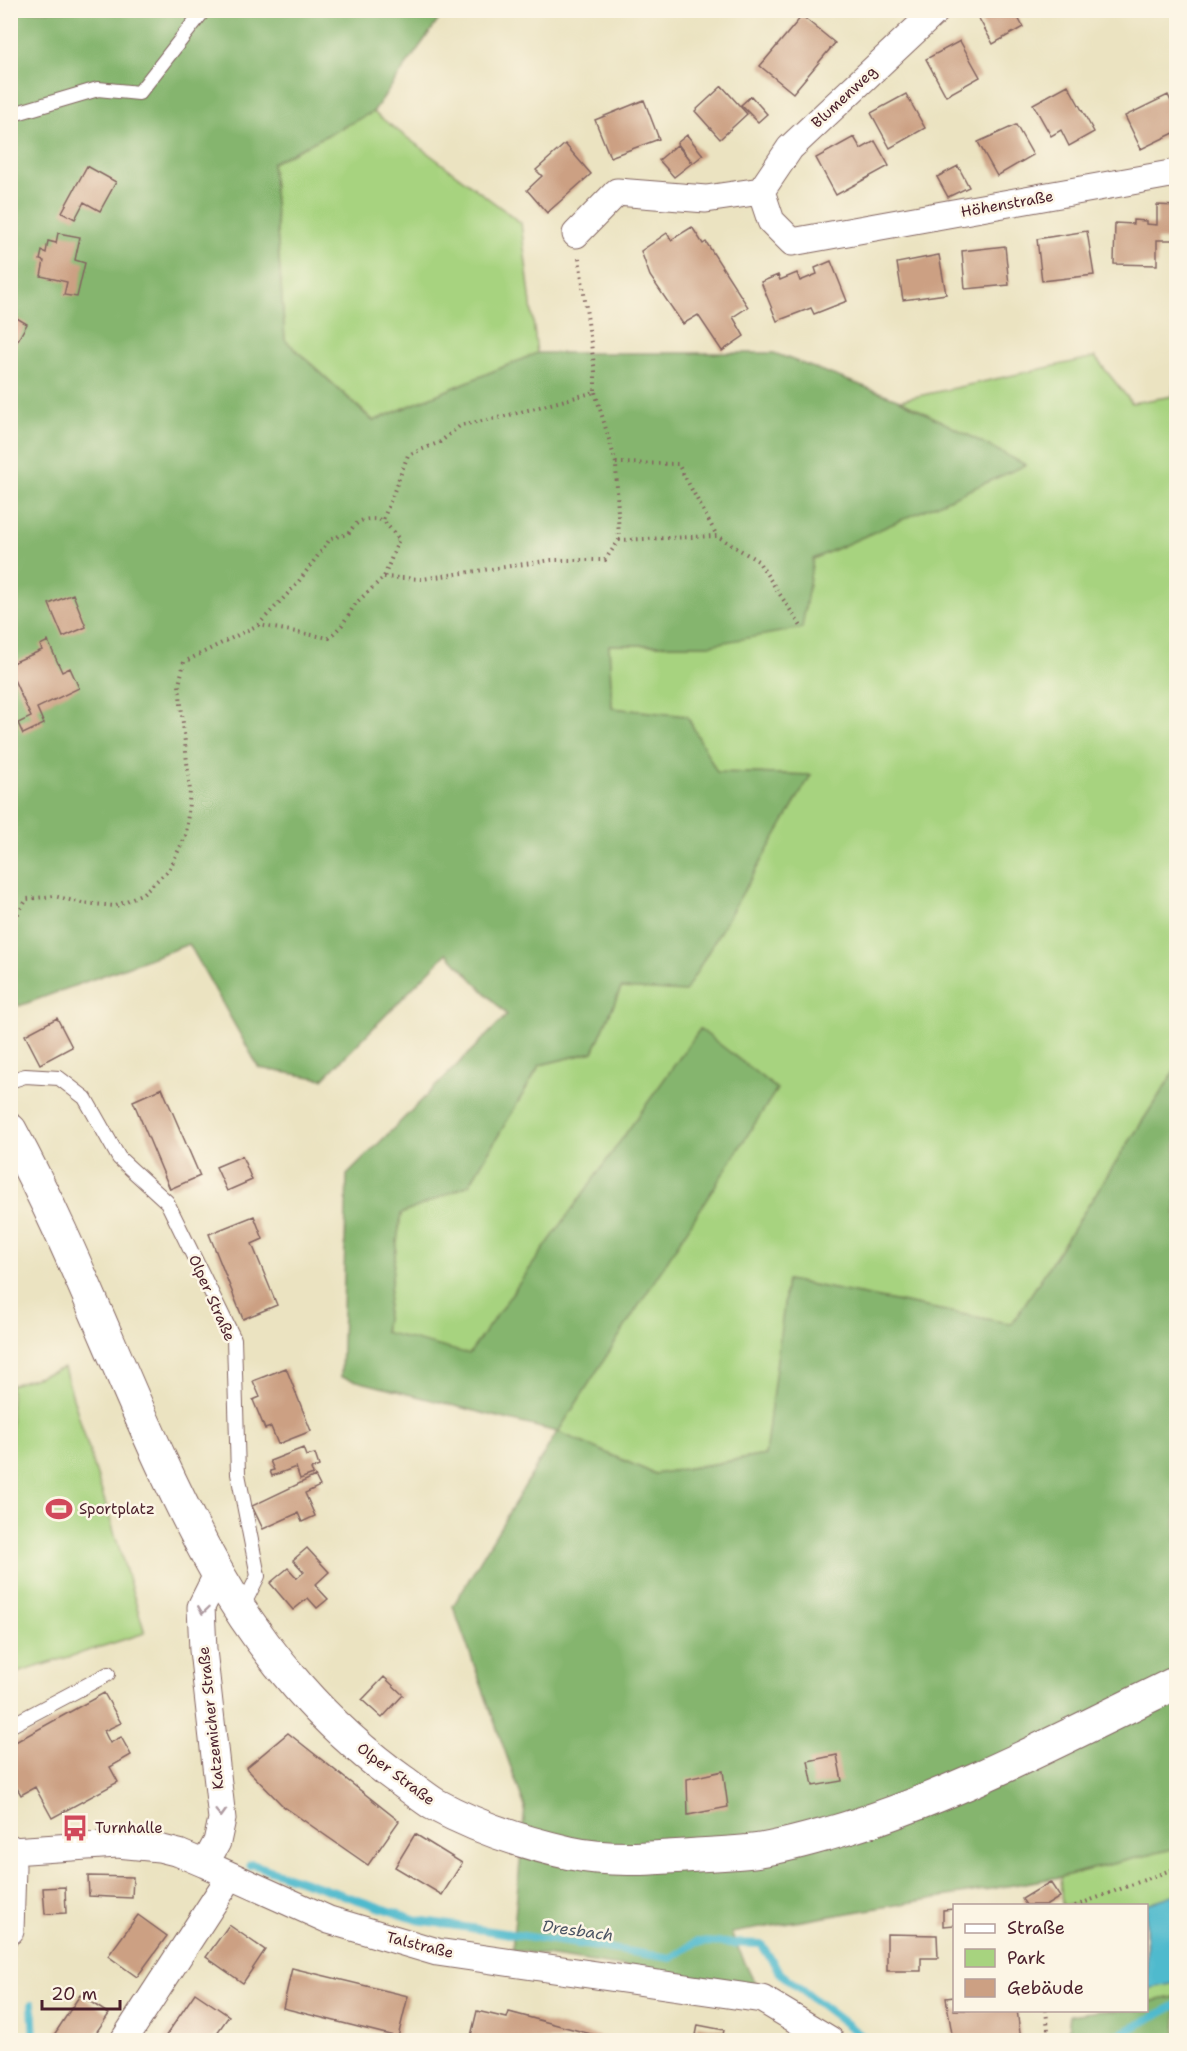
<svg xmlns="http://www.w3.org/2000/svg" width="1187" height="2051" viewBox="0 0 1187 2051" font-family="'Shantell Sans',sans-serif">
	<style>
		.green { fill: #a7d37f; stroke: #787955; stroke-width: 1.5 }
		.forest { fill: #85b56e; stroke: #686a4c; stroke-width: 1.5 }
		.water { fill: #50bacd; stroke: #4d6c7c; stroke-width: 1.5 }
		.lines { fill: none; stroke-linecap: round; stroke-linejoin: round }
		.stream { stroke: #50bacd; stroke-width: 8 }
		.building { fill: #cca083 }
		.service-casing { stroke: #826460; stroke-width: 16 }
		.minor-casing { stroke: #826460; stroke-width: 29 }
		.secondary-casing { stroke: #826460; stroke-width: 35 }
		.path { stroke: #826460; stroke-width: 4; stroke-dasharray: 1.5 4.5; stroke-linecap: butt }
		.service { stroke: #fff; stroke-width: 14 }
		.minor { stroke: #fff; stroke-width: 27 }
		.secondary { stroke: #fff; stroke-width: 33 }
		.oneway { stroke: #ae9aa0 }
		.labels { text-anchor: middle; stroke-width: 5; stroke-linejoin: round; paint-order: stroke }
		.street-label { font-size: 15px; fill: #4a1f2b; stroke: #fcf5e5 }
		.poi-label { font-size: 15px; fill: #4a1f2b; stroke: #fcf5e5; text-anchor: start }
		.water-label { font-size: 16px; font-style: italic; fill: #4c5564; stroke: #fcf5e5 }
	</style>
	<rect width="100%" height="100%" fill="#fcf5e5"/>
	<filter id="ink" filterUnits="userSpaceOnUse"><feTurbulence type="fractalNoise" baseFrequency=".0167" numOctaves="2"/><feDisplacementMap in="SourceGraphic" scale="12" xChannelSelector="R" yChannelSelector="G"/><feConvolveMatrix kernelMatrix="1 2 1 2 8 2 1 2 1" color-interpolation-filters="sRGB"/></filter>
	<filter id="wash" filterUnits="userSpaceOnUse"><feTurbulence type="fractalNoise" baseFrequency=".008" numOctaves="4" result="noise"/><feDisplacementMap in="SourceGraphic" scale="24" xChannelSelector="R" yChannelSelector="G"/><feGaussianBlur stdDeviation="1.35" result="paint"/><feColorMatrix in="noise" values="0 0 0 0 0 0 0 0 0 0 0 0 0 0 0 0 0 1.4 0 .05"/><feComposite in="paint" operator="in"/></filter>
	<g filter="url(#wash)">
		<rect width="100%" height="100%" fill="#ebe3c1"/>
		<path class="green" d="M373,112L521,223L537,353L374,421L285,340L272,163Z
			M1095,357L1132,403L1173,396L1176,372V1069L1012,1324L787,1280L766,1455L655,1474L557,1432L776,1090L700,1029L469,1355L384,1333L401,1214L469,1185L540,1065L593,1052L621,988L811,775L717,772L687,716L612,708L609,645H709L813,559L1025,465L900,400Z
			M64,1368L145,1633L11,1675V1385Z
			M1176,1848V1997L1147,2002L1146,1906L1062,1905L1060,1877Z"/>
		<path class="forest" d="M11,11H445L373,112L272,163L285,340L373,421L537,353H774L900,400L1026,465L813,559L802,628L709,645H609L612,708L687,716L717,772L811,775L685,992L621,988L593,1052L540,1065L469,1185L401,1214L384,1332L469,1354L700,1029L777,1089L558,1432L655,1474L765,1455L787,1280L1012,1324L1176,1069V1848L1060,1877L731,1933L756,1986L512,1950L525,1807L453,1606L557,1432L341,1377L347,1175L507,1015L447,953L323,1079L259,1068L189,944L19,1006L11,992Z
			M1176,1997V2040H1067L1070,2015L1099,2011L1146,2010L1147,2002Z"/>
		<path class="water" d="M1176,1894V1983L1147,1989L1146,1906L1144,1905Z"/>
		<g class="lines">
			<path class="stream" d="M250,1865L252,1864L417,1920L671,1958L696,1942L761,1944L781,1974L867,2040
				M32,2004L34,2040
				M1109,2040L1176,2005"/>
		</g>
		<g id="blocks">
			<path class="building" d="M981,10H1014L1023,27L993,44L976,13Z
				M802,16L835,43L793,93L760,66Z
				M960,41L980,77L946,96L926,59Z
				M1068,85L1094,132L1069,146L1061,130L1051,136L1033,104Z
				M722,86L747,114L720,139L695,111Z
				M906,94L925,128L890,148L871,113Z
				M1168,95L1176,112V132L1141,149L1125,116Z
				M751,96L767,114L758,122L741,105Z
				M644,100L659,139L610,157L595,120Z
				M1016,125L1033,155L997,176L978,142Z
				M687,135L703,155L693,163L677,143Z
				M854,137L861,149L875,141L889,166L836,195L816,158Z
				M565,144L591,174L547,213L527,190L542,176L536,170Z
				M677,145L692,163L674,177L659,160Z
				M87,166L116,182L100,211L84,202L75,219L62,212Z
				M958,166L969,187L948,197L937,177Z
				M1157,205L1176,206V240H1157V265L1114,264L1115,223L1133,224V220L1146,221V224L1157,225Z
				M692,227L703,244L706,242L748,307L733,317L744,336L722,351L698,315L683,324L650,276L641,251L667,233L671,240Z
				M1087,231L1094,275L1042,281L1037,239Z
				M58,233L80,237L75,260L85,263L77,297L64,295L67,282L41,276L44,261L40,260L42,251L46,253L48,241L56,243Z
				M1005,246L1009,285L965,289L962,251Z
				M939,255L946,294L903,300L897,263Z
				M831,261L847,301L814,314L811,308L777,321L761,282L778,275L780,280L797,273L800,281L817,274L815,268Z
				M10,314L27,324L15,345L10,343Z
				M73,594L86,627L63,637L49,604Z
				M48,641L62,672L70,668L79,688L37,708L44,724L23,734L18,723L31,717L10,671V664L42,650L40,645Z
				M57,1018L72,1047L40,1064L25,1035Z
				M162,1088L200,1176L170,1189L133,1101Z
				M242,1156L252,1180L227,1191L216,1167Z
				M254,1216L263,1239L252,1244L277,1305L243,1319L209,1234Z
				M286,1368L311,1431L278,1444L271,1427L265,1429L253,1400L260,1397L253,1381Z
				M303,1448L306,1456L315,1454L319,1466L311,1469L313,1474L300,1479L296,1467L272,1476L270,1471L274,1470L270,1461Z
				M315,1476L320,1486L305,1493L315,1516L302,1522L298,1513L263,1529L252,1506Z
				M307,1548L329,1572L315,1585L328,1599L317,1608L308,1598L293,1610L270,1583L288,1568L297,1578L304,1572L293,1560Z
				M384,1677L403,1695L382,1718L362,1700Z
				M104,1693L121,1723L104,1731L110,1743L121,1737L131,1755L110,1767L118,1782L52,1818L35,1787L21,1795L10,1776V1745Z
				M288,1733L399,1821L368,1865L283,1806L246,1768Z
				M837,1755L842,1781L813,1786L808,1761Z
				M723,1771L728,1807L688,1815L687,1779Z
				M415,1834L462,1863L442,1895L395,1867Z
				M88,1876L133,1877L132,1898L89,1896Z
				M1050,1882L1060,1897L1047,1905H1026L1022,1899Z
				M65,1887L66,1913L45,1914L43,1888Z
				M954,1909V1925L943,1926V1910Z
				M138,1915L167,1936L137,1977L108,1956Z
				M229,1925L265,1950L243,1983L206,1957Z
				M887,1934L937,1935L938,1958H921V1971H887Z
				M292,1968L408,1996L398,2037L283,2008Z
				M195,1993L229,2016L212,2040H163Z
				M80,1995L109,2014L91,2040H56L52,2038Z
				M954,1997V2010H1017L1021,2040H953L946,1998Z
				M477,2011L507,2018L509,2012L613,2040H470Z
				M698,2025L724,2030L722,2040H695Z"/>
		</g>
	</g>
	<g filter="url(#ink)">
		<use href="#blocks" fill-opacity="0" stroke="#826460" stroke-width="1.5"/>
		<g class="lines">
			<g class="service-casing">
				<path id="service" d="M10,115L98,89L139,93L204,10
					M10,1081L25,1076L59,1078L85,1098L119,1158L167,1202L234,1339L238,1474L258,1576L241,1610
					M10,1726L108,1674"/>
			</g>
			<g class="minor-casing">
				<path id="minor" d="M937,10L790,148L761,191L771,221L792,242L1176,173
					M576,234L617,192L706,199L761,191
					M10,1848L12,1867L10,1931
					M12,1851L117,1844L159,1848L179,1853L205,1864L329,1920L437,1952L762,1999L830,2040
					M205,1864L217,1842L222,1819L203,1650L201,1607L218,1573
					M124,2040L230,1877"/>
			</g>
			<g class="secondary-casing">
				<path id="secondary" d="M10,1130C88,1273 137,1430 217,1572C263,1653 326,1727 402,1781C412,1788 423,1797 434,1804C476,1827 524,1843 570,1853C610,1862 656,1858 697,1855C716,1854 735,1853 753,1851C779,1848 806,1840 831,1833C952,1798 1064,1737 1176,1683"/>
			</g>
			<path class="path" d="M616,463L678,464L717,536
				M619,540L717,536L758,561L802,628
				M384,577L422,579L552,560H605L619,540L616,463L595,392
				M258,625L296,585L331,538L348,534C358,518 366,518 383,520
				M10,930L14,920L27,899L54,896L82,903L116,906L143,893L169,870L186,835L190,791L179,685L184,662L258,625L329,638L342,625L356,603L384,577L399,539L383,520L408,455L440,442L461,425L502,417L595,392V372L579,258
				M1075,1906L1176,1868
				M1046,2010L1049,2040"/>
			<use href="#service" class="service"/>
			<use href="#minor" class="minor"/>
			<use href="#secondary" class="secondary"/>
		</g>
		<defs><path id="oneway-chevron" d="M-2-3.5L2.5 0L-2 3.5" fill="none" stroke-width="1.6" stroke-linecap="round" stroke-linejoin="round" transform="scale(1.5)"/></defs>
		<g class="oneway">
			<use href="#oneway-chevron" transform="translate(203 1610) rotate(98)"/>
			<use href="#oneway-chevron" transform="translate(221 1813) rotate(88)"/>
		</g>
	</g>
	<defs>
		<g id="stadium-bare" transform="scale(2.07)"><path d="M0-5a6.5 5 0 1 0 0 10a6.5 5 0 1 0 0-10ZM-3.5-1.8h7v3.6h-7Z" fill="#d1495b" stroke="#fcf5e5" stroke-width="2.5" paint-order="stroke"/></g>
		<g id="bus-bare" transform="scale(2.07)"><path d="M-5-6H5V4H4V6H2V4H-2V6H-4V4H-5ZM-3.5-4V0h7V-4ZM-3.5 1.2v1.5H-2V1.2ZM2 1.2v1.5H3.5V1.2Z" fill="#d1495b" stroke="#fcf5e5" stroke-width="2.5" paint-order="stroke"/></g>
	</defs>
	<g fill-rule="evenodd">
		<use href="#stadium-bare" x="59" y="1509"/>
		<use href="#bus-bare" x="75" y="1828"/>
	</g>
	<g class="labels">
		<g class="street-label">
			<text transform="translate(844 97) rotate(-43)" y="5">Blumenweg</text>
			<text transform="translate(1007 204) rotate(-10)" y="5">Höhenstraße</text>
			<text transform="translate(212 1298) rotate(66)" y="5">Olper Straße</text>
			<text transform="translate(211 1718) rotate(-96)" y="5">Katzemicher Straße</text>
			<text transform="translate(396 1774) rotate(37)" y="5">Olper Straße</text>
			<text transform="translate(420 1945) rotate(14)" y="5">Talstraße</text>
		</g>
		<g class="poi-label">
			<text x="79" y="1514">Sportplatz</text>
			<text x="95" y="1833">Turnhalle</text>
		</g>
		<g class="water-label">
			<text transform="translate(578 1930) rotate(8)" y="6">Dresbach</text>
		</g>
	</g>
	<rect width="1187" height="2051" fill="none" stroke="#fcf5e5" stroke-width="36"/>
	<rect x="953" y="1904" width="195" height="108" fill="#fcf5e5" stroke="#b59f9b" stroke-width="1.5"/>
	<rect x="965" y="1924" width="30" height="9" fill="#ffffff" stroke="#b59f9b" stroke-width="1.5"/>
	<text x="1007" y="1934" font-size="18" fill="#4a1f2b">Straße</text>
	<rect x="965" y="1949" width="30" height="18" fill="#a7d37f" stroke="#b59f9b" stroke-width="1.5"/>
	<text x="1007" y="1964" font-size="18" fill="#4a1f2b">Park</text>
	<rect x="965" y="1979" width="30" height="18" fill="#cca083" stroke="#b59f9b" stroke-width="1.5"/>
	<text x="1007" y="1994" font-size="18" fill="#4a1f2b">Gebäude</text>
	<path d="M42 2000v9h78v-9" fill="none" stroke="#4a1f2b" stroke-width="3"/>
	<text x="51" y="2000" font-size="18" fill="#4a1f2b" stroke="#fcf5e5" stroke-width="4.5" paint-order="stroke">20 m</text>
</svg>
